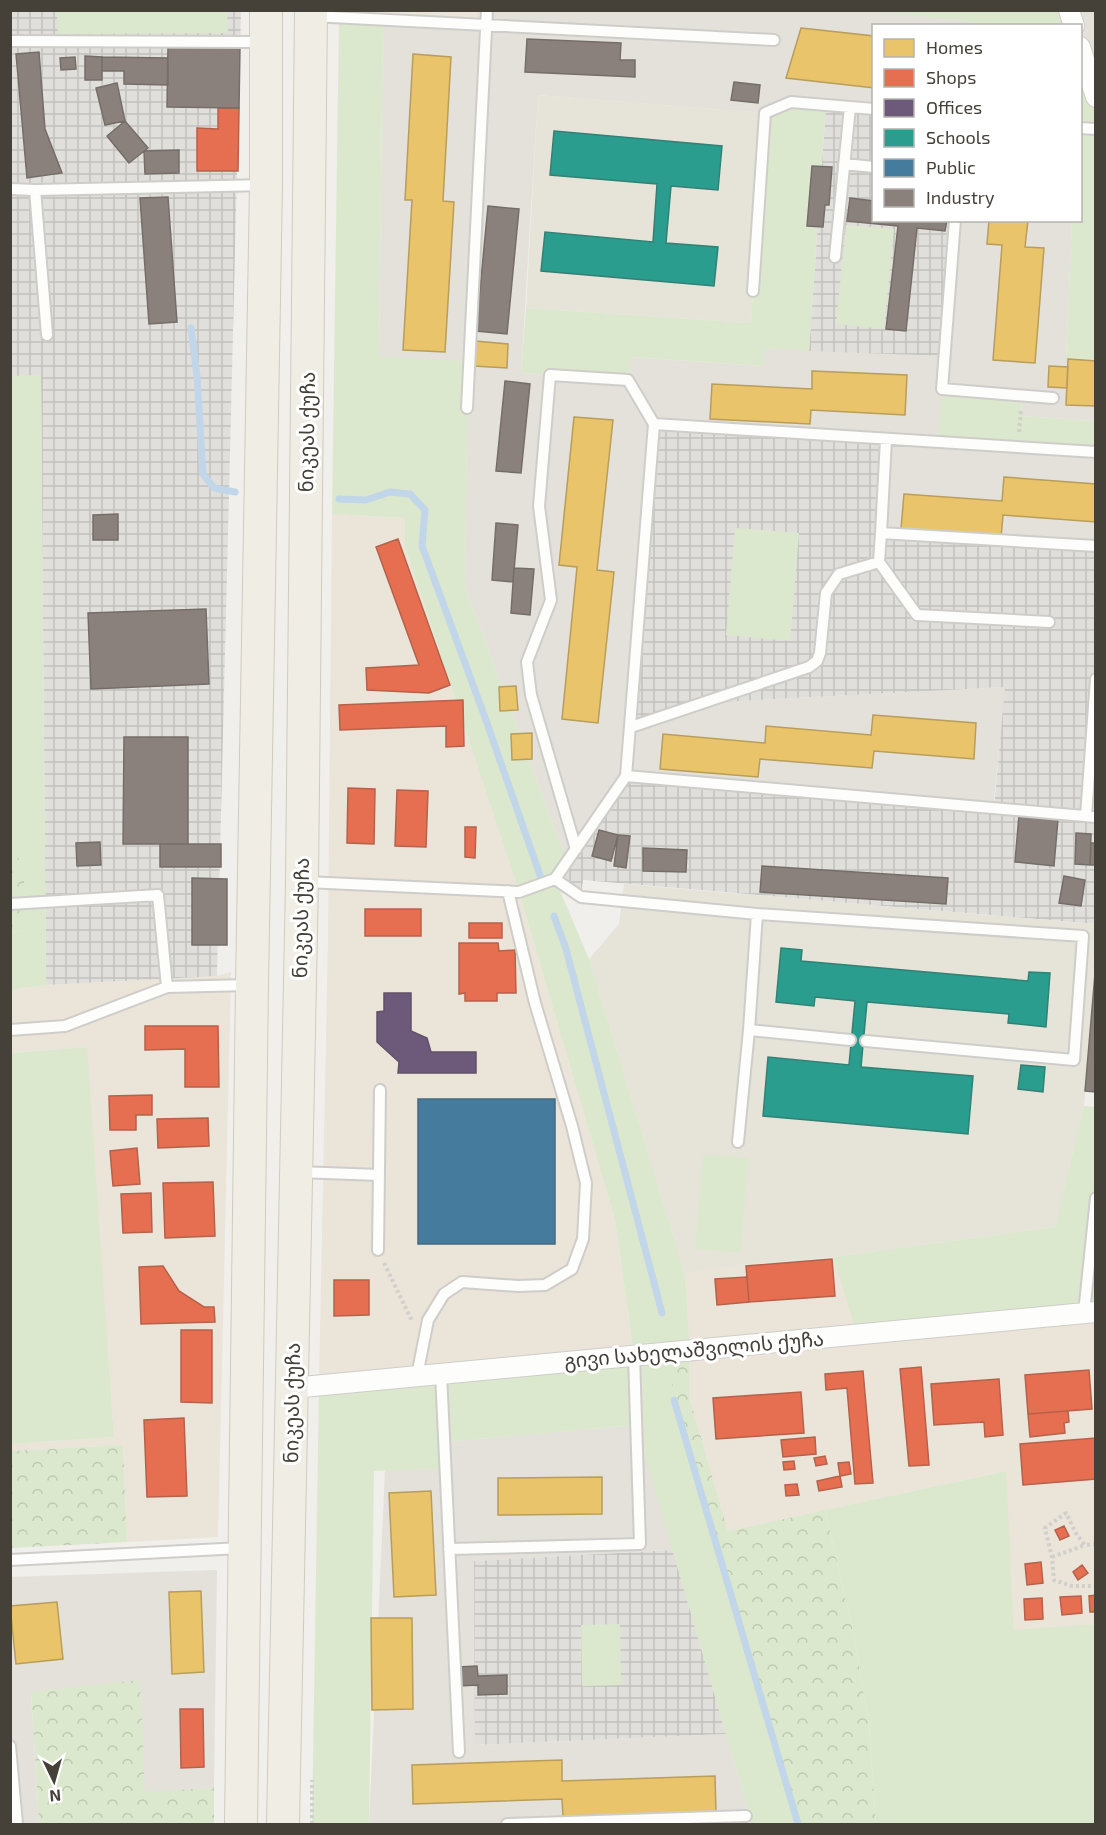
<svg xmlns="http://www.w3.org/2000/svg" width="1106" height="1835" viewBox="0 0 1106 1835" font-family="'Exo 2','Noto Sans Georgian',sans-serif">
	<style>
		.residential { fill: #e3e1da }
		.commercial { fill: #eae4d9 }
		.industrial { fill: url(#industrial-grid) }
		.education { fill: #e6e3d8 }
		.green { fill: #dce8ce }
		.forest { fill: url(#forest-crowns) }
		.homes { fill: #e9c46a; stroke: #b89d5b; stroke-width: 1.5 }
		.shops { fill: #e76f51; stroke: #b6614a; stroke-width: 1.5 }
		.offices { fill: #6d597a; stroke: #615266; stroke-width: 1.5 }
		.schools { fill: #2a9d8f; stroke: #328175; stroke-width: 1.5 }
		.public { fill: #457b9d; stroke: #456a7f; stroke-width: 1.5 }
		.industry { fill: #8a817c; stroke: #756e68; stroke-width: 1.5 }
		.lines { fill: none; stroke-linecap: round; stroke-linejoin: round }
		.stream { stroke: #c1d6e9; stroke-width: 7 }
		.lane-casing { stroke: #cecdc9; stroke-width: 14 }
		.street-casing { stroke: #cecdc9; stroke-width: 22 }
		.primary-casing { stroke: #d0cbbb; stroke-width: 34 }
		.path { stroke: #d1cfcc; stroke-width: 4; stroke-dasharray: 3 3; stroke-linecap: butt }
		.lane { stroke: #fdfdfc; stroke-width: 10 }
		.street { stroke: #fdfdfc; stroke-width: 20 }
		.primary { stroke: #f0ede5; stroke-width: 32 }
		.labels { text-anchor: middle; stroke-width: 6; stroke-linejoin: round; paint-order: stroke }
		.street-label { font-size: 20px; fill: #454138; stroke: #fff }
	</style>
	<defs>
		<pattern id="industrial-grid" width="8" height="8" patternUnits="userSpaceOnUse" patternTransform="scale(1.5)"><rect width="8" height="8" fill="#e1dfdb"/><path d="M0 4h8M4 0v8" fill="none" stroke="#c2c1bd"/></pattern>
		<pattern id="forest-crowns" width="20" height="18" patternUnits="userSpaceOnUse" patternTransform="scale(1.5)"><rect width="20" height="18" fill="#dce8ce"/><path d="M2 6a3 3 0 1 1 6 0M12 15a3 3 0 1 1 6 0" fill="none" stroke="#bec8b2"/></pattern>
	</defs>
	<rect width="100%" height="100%" fill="#f0efeb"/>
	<path class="residential" d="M477,10H874L996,25L874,26L873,109L765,113L538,95L521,373L628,380L629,357L763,366L764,348L944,356L955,221H1072L1066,359L1095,361V421L1021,416L1022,397L942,389L1095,452V546L701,703L1006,687L993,808L567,861L465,587L467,408L379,357L383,18L476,24Z
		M1069,11H1095V96L1081,47L1080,26Z
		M637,1425L673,1550L474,1561L476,1745L726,1734L752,1824H369L385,1470L445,1469L444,1442Z
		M217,1570L214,1788L145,1793L31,1693L39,1824H11L10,1577Z"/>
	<path class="commercial" d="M339,10L477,11L476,25L339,17Z
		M332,514L405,518V547L519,892L615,1220L634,1356L319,1385L328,940Z
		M231,972L218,1537L127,1542L123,1445L11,1451V1444L114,1437L86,1047L11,1053V990L46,985L217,976Z
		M833,1257L857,1335L1095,1312V1624L1014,1631L1005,1471L728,1531L689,1396L690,1350L685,1274L740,1265Z"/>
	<path class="industrial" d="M10,11H241L217,976L46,985L41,376H11Z
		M826,104L873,109L874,220L955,221L944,356L809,351Z
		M654,424L886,440L881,533L1095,546V679L1086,816L1095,817V924L583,880L581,897L555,879L626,776L994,808L1005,687L701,703L631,727Z
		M673,1550L726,1734L475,1745L474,1561Z"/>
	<path class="education" d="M538,95L765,113L751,323L526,308Z
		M624,884L1095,924V972L1084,1106L1055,1227L833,1257L740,1265L685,1274L589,959L619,924Z"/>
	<path class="green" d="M57,11H227L228,33L58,34Z
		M874,11H1069L1074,25H996Z
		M339,17L383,18L379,357L468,361L465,587L567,861L555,879L589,959L685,1274L690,1350L674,1400L798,1824H752L636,1425L445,1442V1469L374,1471L369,1824H312L319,1385L634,1355L615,1220L519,892L405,547V518L332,514Z
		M1081,47L1096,97L1095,361L1066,359L1072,221L1080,220Z
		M791,102L826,104L809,351L765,348L763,366L630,357L628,380L521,373L526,308L751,323L765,113Z
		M846,225L894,229L884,329L836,324Z
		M41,375L46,985L11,990V932L24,930V859L10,857V376Z
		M942,389L1022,396L1021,416L1095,421V452L938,443Z
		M735,528L799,533L790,641L726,635Z
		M87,1047L114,1437L11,1444V1053Z
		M1084,1106L1095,1107V1312L857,1335L833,1257L1055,1227Z
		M703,1154L749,1158L740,1253L695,1249Z
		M1006,1471L1014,1630L1095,1624V1824H876L869,1725L854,1636L825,1510Z
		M620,1624L621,1685L582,1686L581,1625Z"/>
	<path class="forest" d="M11,857L24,859V930L11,932Z
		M690,1350L689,1396L728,1531L825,1510L854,1636L869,1725L876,1824H798L674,1400L668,1354Z
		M123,1445L127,1542L11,1548V1451Z
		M140,1680L145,1792L214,1788V1824H39L31,1692Z"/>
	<path class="homes" d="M801,28L874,36V88L786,78Z
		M413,54L451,57L443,201L454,202L445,352L403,350L412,200H405Z
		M989,220H1028L1025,247L1044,248L1035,363L993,360L1002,245L987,244Z
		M475,341L508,344L507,368L474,366Z
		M1068,359L1096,361V406L1066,405Z
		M1049,366L1068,367L1067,388L1048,387Z
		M812,371L907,375L905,415L811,410L810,424L710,419L712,384L812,389Z
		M574,417L613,420L597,570L614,572L598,723L562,719L577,567L559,565Z
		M1004,477L1096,484V522L1003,515L1001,538L901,529L904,494L1002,501Z
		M516,686L518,710L500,711L499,687Z
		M873,715L976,723L974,759L874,751L872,768L760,759L758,777L660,769L663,734L765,743L766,726L871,735Z
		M532,733V759L512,760L511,734Z
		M602,1477V1514L498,1515V1478Z
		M431,1491L436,1595L394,1597L389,1493Z
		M201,1591L204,1672L172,1674L169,1592Z
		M57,1602L63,1659L16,1664L10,1606Z
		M371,1618H412L413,1709L372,1710Z
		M562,1760V1781L715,1776L716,1812L563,1816L562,1799L413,1804L412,1765Z"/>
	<path class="shops" d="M218,108H239L238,171H197V128L218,129Z
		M398,539L450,685L429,693L367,690L366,668L419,665L376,547Z
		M463,700L464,746L446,747V726L340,730L339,705Z
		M348,788L375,789L374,844L347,843Z
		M397,790L428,791L426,847L395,846Z
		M465,827H476L475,858L465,857Z
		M365,909H421V936H365Z
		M469,923H502V938H469Z
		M459,943H498L499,951L515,950L516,993H497V1001H465V993L459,994Z
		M145,1026H218L219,1087H185V1049L145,1050Z
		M152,1095V1115H136V1130H110L109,1096Z
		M208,1118L209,1146L158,1148L157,1119Z
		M137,1148L140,1184L113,1186L110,1151Z
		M213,1182L215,1236L165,1238L163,1183Z
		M151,1193L152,1232L123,1233L121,1194Z
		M832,1259L835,1296L749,1302L746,1266Z
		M163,1266L179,1291L204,1307H214L215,1322L141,1324L139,1267Z
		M747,1277L749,1302L717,1305L715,1279Z
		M334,1280H369V1315L334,1316Z
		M181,1330H212V1403L181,1402Z
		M921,1367L929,1465L909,1466L900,1369Z
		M1089,1370L1092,1409L1028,1414L1025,1375Z
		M863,1371L873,1483L855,1484L847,1388L826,1390L825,1374Z
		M999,1379L1003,1435L985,1437L984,1422L934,1425L931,1384Z
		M801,1392L804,1433L716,1439L713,1398Z
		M1068,1411L1069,1422L1064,1423L1065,1433L1030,1437L1028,1414Z
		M184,1418L187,1496L147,1497L144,1420Z
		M815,1437L816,1454L783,1457L781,1440Z
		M1096,1438V1479L1023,1485L1020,1444Z
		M825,1456L827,1464L816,1466L814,1458Z
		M794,1461L795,1469L784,1470L783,1462Z
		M849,1462L851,1474L840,1476L838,1463Z
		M840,1476L842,1487L819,1491L817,1481Z
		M797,1484L799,1495L786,1496L785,1485Z
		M1064,1526L1069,1536L1060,1540L1055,1530Z
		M1041,1562L1043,1583L1027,1585L1025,1564Z
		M1082,1565L1088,1573L1078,1580L1073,1572Z
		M1096,1595V1612H1090L1089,1596Z
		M1081,1596L1082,1613L1062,1615L1060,1597Z
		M1042,1598L1043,1619L1025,1620L1024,1599Z
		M180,1709H203L204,1767L181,1768Z"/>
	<path class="offices" d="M384,993H411V1031L427,1038L431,1052H476V1073H398L399,1062L377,1042V1012L384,1011Z"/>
	<path class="schools" d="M554,131L722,146L718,190L671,186L666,243L718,247L714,286L541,271L545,232L653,242L657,184L550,175Z
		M781,948L802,950L801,961L1028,981L1029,972L1050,973L1046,1027L1008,1023L1009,1014L867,1002L861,1067L973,1076L968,1134L763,1116L768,1057L849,1065L855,1001L815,997L814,1006L776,1002Z
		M1021,1065L1045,1067L1043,1092L1018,1089Z"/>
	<path class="public" d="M418,1099H555V1244H418Z"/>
	<path class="industry" d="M527,39L621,43L620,60H635V77L525,72Z
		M168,46L240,47L239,108L167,107Z
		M39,52L45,129L62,173L27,178L16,54Z
		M85,56L102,57V80H85Z
		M75,57L76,69L61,70L60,58Z
		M102,57L168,58V85L124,84V71H102Z
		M734,82L760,85L758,103L731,100Z
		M117,83L125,121L105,125L96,88Z
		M125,121L148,148L129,163L107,136Z
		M179,150V173L145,174L144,151Z
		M812,166L832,167L829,205H825L823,227L807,226Z
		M168,197L177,322L149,324L140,198Z
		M850,198L874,201V220H947L945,231L917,228L906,331L886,329L898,226L847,221Z
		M488,206L519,209L507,334L476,331Z
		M505,381L530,384L521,473L496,471Z
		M118,514V540H93V515Z
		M496,523L518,525L513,582L492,580Z
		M514,568L534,569L530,615L511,613Z
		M206,609L209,684L91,689L88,613Z
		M124,737H188V844H123Z
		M1019,815L1058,819L1054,866L1015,862Z
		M599,830L618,835L611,861L592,856Z
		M1076,833L1091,834L1090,865L1075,864Z
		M618,835L630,836L626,868L614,866Z
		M100,842L101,865L77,866L76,843Z
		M1091,843H1096V865H1090Z
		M160,844H221V867H160Z
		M643,848L687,850L686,872L643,871Z
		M762,866L948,878L946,904L760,892Z
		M1064,876L1085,880L1081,906L1059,903Z
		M192,878L227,879V945H192Z
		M1096,962V1092L1085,1091Z
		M477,1666L478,1676L507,1675V1694L478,1695V1685L459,1686L458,1667Z"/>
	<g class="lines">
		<path class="stream" d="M191,328L197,376L203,474L214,488L235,492
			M339,499L366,500L390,492L410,494L425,510L422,546L487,723L542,881
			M554,916L566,949L662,1313
			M674,1400L798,1824"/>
		<g class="lane-casing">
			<path id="lane" d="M312,16L774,40
				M10,41L263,42
				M1080,128L1096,129
				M844,164L874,167
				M10,189L35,190L262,185
				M35,190L47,335
				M955,220L942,389L1053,398
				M835,257L850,107
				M753,291L765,113L791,102L874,109
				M467,408L487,10
				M654,424L1096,452
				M886,440L881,533L1096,546
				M879,562L917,615L1049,622
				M631,727L809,667L817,661L820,653L826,593L839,574L879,562L881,533
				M1086,816L1096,679
				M576,849L531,695L527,662L551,600L539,506L550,375L628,380L654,424L626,776
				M555,879L581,897L757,914
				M306,882L519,892L555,879L626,776L1096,817
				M10,904L158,895L167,987
				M10,1030L65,1026L167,987L249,985
				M850,1040L749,1030L757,914L1083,936L1074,1060L866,1041
				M738,1142L749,1030
				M298,1172L379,1175
				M378,1250L380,1090
				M1084,1313L1096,1198
				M441,1374L459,1752
				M417,1376L428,1320L444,1294L462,1282L518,1286L545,1285L572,1269L583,1239L586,1183L572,1126L535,1003L508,891
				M449,1549L640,1544L634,1356
				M10,1560L241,1548
				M10,1746L17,1824
				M507,1824L746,1816"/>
		</g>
		<g class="street-casing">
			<path id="street" d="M1069,10L1074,26
				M1080,47L1096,97
				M292,1388L1096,1312"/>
		</g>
		<g class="primary-casing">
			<path id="primary" d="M241,1824L252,984L266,185V10
				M283,1824L302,882L311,10"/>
		</g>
		<path class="path" d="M1019,432L1021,409
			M384,1263L412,1321
			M1096,1544L1085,1545L1077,1535L1066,1513L1045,1528L1052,1557L1054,1580L1072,1586H1096
			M1052,1557L1085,1545
			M312,1824V1780"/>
		<use href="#lane" class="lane"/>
		<use href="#street" class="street"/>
		<use href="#primary" class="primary"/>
	</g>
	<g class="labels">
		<g class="street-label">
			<text transform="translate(307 432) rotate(-89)" y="7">ნიკეას ქუჩა</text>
			<text transform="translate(301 918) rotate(-89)" y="7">ნიკეას ქუჩა</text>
			<text transform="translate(694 1350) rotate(-5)" y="7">გივი სახელაშვილის ქუჩა</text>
			<text transform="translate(292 1403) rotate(-89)" y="7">ნიკეას ქუჩა</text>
		</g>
	</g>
	<rect width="1106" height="1835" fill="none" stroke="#454138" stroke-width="24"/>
	<rect x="872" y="24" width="210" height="198" fill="#ffffff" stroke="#b5b3af" stroke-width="1.5"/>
	<rect x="884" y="39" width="30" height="18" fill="#e9c46a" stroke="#b5b3af" stroke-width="1.5"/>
	<text x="926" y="54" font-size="18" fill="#454138">Homes</text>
	<rect x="884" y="69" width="30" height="18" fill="#e76f51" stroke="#b5b3af" stroke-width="1.5"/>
	<text x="926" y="84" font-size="18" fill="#454138">Shops</text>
	<rect x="884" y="99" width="30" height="18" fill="#6d597a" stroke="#b5b3af" stroke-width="1.5"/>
	<text x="926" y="114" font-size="18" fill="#454138">Offices</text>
	<rect x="884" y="129" width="30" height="18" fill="#2a9d8f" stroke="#b5b3af" stroke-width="1.5"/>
	<text x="926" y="144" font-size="18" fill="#454138">Schools</text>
	<rect x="884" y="159" width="30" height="18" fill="#457b9d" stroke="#b5b3af" stroke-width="1.5"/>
	<text x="926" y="174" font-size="18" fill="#454138">Public</text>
	<rect x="884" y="189" width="30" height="18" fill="#8a817c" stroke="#b5b3af" stroke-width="1.5"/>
	<text x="926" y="204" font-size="18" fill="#454138">Industry</text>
	<g transform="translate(54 1781) rotate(175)" stroke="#ffffff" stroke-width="4.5" paint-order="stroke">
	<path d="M0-4.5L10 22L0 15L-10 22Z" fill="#454138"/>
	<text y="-9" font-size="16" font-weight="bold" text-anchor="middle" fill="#454138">N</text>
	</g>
</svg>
